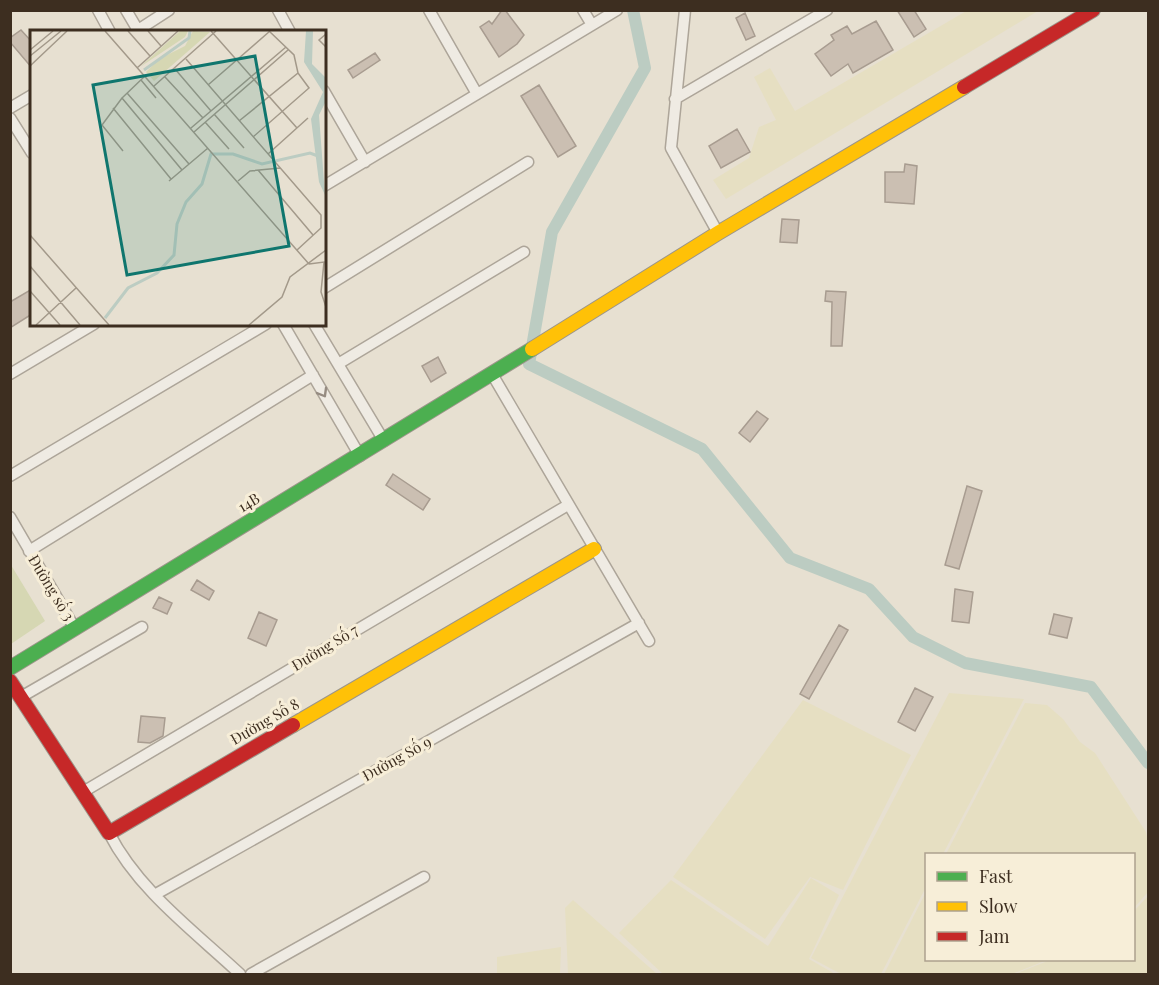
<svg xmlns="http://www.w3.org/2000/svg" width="1159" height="985" viewBox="0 0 1159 985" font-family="'Playfair Display',serif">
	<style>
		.farmland { fill: #e6dfc2 }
		.green { fill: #d6d7b3 }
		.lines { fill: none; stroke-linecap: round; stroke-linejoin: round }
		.canal { stroke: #bcccc2; stroke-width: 12 }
		.building { fill: #cbbfb2; stroke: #a89c90; stroke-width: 1.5 }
		.street-casing { stroke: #ada599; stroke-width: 13 }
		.fast-casing { stroke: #9c958a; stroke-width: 16 }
		.slow-casing { stroke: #9c958a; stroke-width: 16 }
		.jam-casing { stroke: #9c958a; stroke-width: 16 }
		.street { stroke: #efebe3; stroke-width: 10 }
		.fast { stroke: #4caf50; stroke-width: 14 }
		.slow { stroke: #ffc107; stroke-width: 14 }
		.jam { stroke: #c62828; stroke-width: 14 }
		.oneway { stroke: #968c82 }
		.labels { text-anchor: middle; stroke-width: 6; stroke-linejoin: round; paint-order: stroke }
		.street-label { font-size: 15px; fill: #3d2e20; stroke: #f7eed8 }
		.inset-river { fill: none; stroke: #bcccc2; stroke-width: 3 }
		.inset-road { fill: none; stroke: #a3998a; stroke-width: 1.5 }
		.view { fill: #0f766e; fill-opacity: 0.15; stroke: #0f766e; stroke-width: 3 }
		.inset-edge { fill: none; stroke: #3d2e20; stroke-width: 3 }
	</style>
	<rect width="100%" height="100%" fill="#e7e0d1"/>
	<path class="farmland" d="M968,10L1038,11L726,199L713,180L749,158L759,127L776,120L754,77L770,68L795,111Z
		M949,693L1024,699L943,854H926V887L881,974H841L811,958Z
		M803,700L911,755L843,890L810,877L765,939L673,877Z
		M1025,703L1047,705L1063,719L1080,742L1095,753L1146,832L1148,842V892L1134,908V854H946Z
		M811,878L839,895L809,959L835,974H663L619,933L671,880L768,946Z
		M926,892V960H1047L1012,974H884Z
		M1148,896V974H1015L1050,960H1134V911Z
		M573,900L657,974H568L565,908Z
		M561,947L560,974H497V957Z"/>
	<path class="green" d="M11,565L45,621L11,644H10Z"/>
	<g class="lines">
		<path class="canal" d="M633,10L645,68L552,232L529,364L702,449L790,558L869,589L913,637L965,663L1091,687L1148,763"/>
	</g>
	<path class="building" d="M502,10H505L524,35L517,44L499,57L480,27L489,21L492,24Z
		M897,10H914L926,29L914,37Z
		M745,13L755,36L746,40L736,18Z
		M876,21L893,50L853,73L848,64L831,76L815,54L834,40L831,35L847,26L852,34Z
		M21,30L32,42V68L10,42V38Z
		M375,53L380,60L353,78L348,70Z
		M539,85L576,146L558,157L521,96Z
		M737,129L750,152L721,168L709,146Z
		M905,164L917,166L914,204L885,202V172H904Z
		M782,219L799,220L797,243L780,242Z
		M32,289V314L10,328V302Z
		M826,291L846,292L842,346H831L832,302L825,301Z
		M438,357L446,373L431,382L422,366Z
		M757,411L768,419L750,442L739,433Z
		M393,474L430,499L423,510L386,485Z
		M967,486L982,491L959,569L945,565Z
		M197,580L214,591L209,600L191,590Z
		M955,589L973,592L969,623L952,621Z
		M159,597L172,603L167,614L153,608Z
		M259,612L277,620L266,646L248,638Z
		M1054,614L1072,618L1067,638L1049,634Z
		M839,625L848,630L809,699L800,694Z
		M915,688L933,697L915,731L898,722Z
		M141,716L165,718L163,736L150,743L138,742Z"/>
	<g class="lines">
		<g class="street-casing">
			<path id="street" d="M98,10L110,32
				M126,10L139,32
				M278,10L290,32
				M429,10L477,94
				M583,10L592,25
				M685,10L671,148L718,233
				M135,32L169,10
				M324,91L365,162
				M675,99L827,10
				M10,108L32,95
				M10,118L32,153
				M324,186L617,10
				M324,288L528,162
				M283,324L360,456
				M314,324L384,441
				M338,364L524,252
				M10,374L94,324
				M492,374L649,641
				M10,476L266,324
				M10,517L74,627
				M29,551L313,375
				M21,697L142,627
				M83,792L568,505
				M109,833C138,890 194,931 240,974
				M156,894L639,623
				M251,974L424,877"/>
		</g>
		<g class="fast-casing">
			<path id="fast" d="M10,668L532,349"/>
		</g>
		<g class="slow-casing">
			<path id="slow" d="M532,349L718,233L964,87
				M293,725L594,549"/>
		</g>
		<g class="jam-casing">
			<path id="jam" d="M964,87L1093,10
				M10,681L109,833L293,725"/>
		</g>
		<use href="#street" class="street"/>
		<use href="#fast" class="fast"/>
		<use href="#slow" class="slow"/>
		<use href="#jam" class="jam"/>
	</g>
	<defs><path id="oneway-chevron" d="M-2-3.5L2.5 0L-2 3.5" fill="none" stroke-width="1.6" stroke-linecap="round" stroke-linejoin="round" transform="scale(1.5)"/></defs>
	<use class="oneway" href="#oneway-chevron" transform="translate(323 393) rotate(60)"/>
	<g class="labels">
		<g class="street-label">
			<text transform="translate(249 503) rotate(-31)" y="5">14B</text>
			<text transform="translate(51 588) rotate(59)" y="5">Đường số 3</text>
			<text transform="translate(325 648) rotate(-31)" y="5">Đường Số 7</text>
			<text transform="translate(265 722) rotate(-30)" y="5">Đường Số 8</text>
			<text transform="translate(397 759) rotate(-29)" y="5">Đường Số 9</text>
		</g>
	</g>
	<g transform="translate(30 30)">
		<rect width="296" height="296" fill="#e7e0d1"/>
		<path d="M150,1H158L155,7L110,37ZM163,1L180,2L124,51L116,42L129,29L155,16Z" fill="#d6d7b3"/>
		<path d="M276,1H283L282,34L295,47V73L289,85L295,165L289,152L281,89L293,62L274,32Z" fill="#bcccc2"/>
		<path class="inset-river" d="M114,40L159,8L160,1M75,288L98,258L127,243L144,225L147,194L156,172L172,154L181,124H203L232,134L280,123L288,126"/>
		<path class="inset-road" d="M75,1L279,234M98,1L120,26M118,1L131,16M181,1L267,98M296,4L289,10L296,17M0,20L23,1M0,26L31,1M156,29L291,185V198L267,220M0,36L37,1M107,38L148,1M145,39L181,81M115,46L92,68L152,140M135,47L173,88M111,50L126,68M178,55L240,1M124,56L186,1M97,63L159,134M92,68L72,95L93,121M83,78L141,149M184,84L214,118M209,91L268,43L264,25L239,1M175,92L199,119M161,98L256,17M164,102L258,20M223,107L279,58L268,43M238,124L278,88M228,140L283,205M139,151L178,118M208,151L220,141L250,138M0,205L79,295M279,234L294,232L291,262L296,277M0,236L50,295M0,261L30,295M6,295L46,258M219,295L252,267L260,247L296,220"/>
		<path class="view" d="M225,26L259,216L97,245L63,55Z"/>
		<rect width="296" height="296" class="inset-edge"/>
	</g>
	<rect width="1159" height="985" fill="none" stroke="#3d2e20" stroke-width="24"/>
	<rect x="925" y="853" width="210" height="108" fill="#f7eed8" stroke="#ada18e" stroke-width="1.5"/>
	<rect x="937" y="872" width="30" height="9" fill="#4caf50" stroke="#ada18e" stroke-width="1.5"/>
	<text x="979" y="883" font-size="18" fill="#3d2e20">Fast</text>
	<rect x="937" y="902" width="30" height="9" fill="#ffc107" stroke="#ada18e" stroke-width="1.5"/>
	<text x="979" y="913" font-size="18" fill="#3d2e20">Slow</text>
	<rect x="937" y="932" width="30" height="9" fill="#c62828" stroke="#ada18e" stroke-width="1.5"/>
	<text x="979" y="943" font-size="18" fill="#3d2e20">Jam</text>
</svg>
